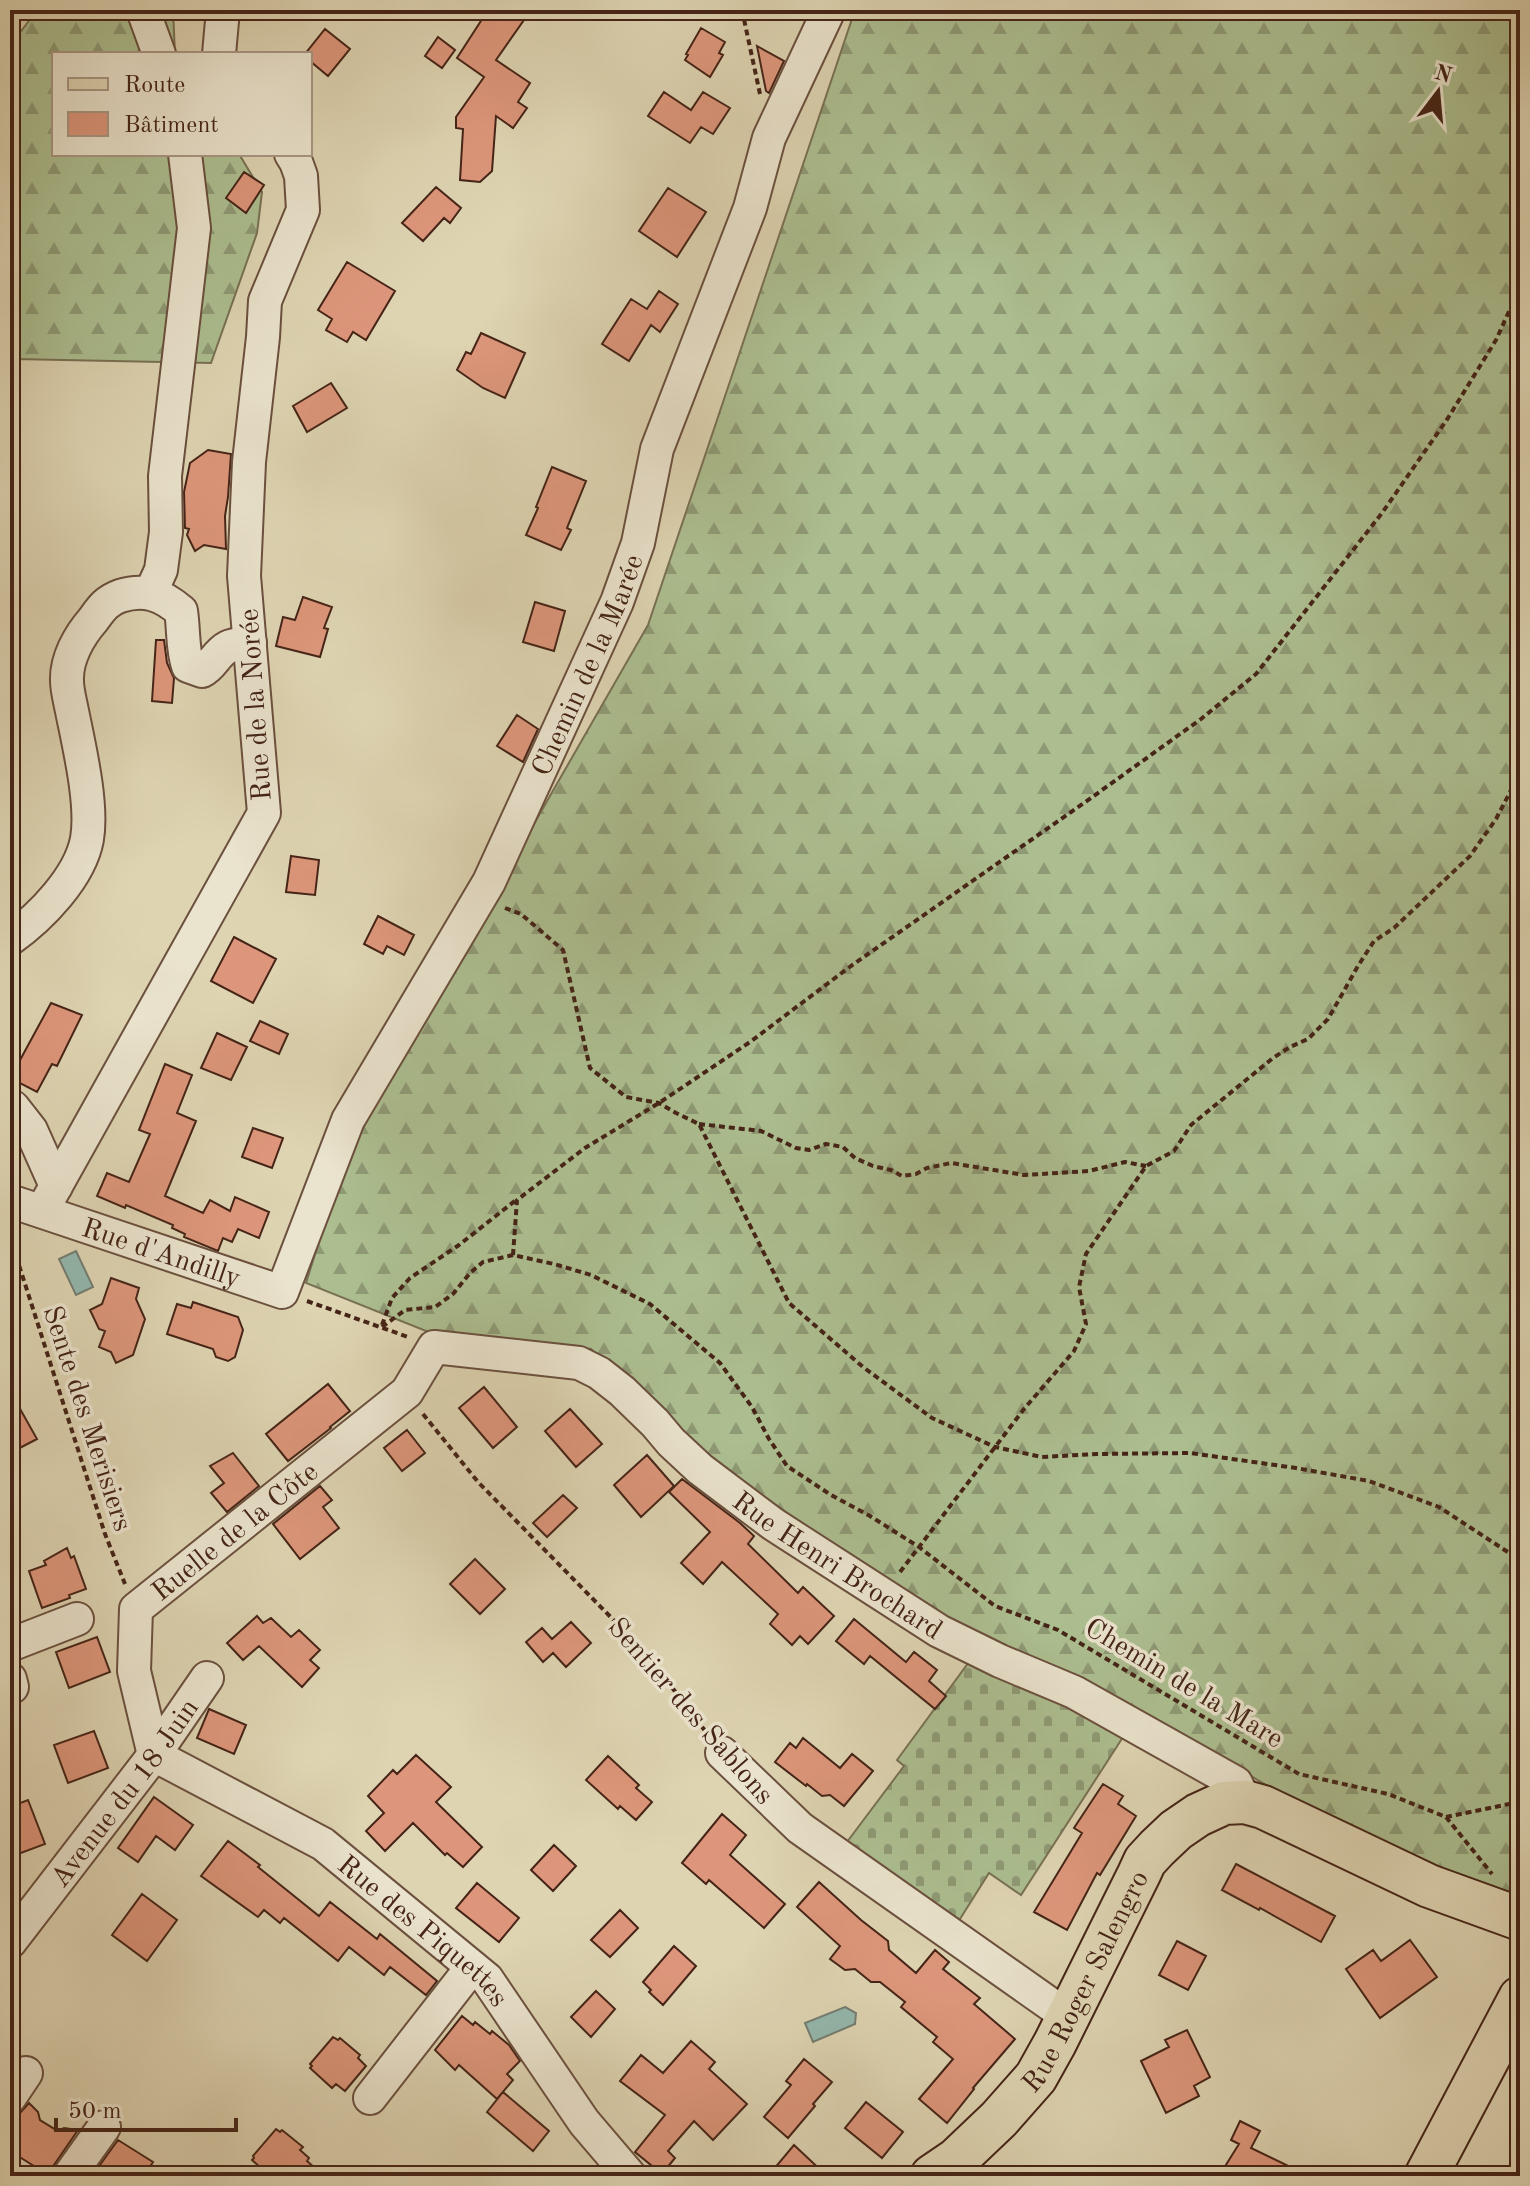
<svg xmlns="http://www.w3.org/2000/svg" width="1530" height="2186" viewBox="0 0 1530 2186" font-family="'Old Standard TT',serif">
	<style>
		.forest { fill: url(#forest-firs); stroke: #787154; stroke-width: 2 }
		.cemetery { fill: url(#cemetery-stones); stroke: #787154; stroke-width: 2 }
		.water { fill: #93b8ae; stroke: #747d72; stroke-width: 2 }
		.building { fill: #dd967b; stroke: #452417; stroke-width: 2 }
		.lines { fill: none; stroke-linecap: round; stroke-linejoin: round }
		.minor-casing { stroke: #6b503e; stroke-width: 36 }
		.major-casing { stroke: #452417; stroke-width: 46 }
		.path { stroke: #452417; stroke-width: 4; stroke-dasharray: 6 4; stroke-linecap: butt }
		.minor { stroke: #eae3cd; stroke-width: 32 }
		.major { stroke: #ded4b2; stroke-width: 42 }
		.labels { text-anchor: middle; stroke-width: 7; stroke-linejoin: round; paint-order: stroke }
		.street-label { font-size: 28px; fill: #452417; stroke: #eae3cd }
	</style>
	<defs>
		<pattern id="forest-firs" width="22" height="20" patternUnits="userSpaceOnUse" patternTransform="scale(2)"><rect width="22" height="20" fill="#acbe90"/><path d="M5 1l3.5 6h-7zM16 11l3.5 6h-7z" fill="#8e9a75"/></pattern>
		<pattern id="cemetery-stones" width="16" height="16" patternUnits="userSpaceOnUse" patternTransform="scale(2)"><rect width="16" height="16" fill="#acbe90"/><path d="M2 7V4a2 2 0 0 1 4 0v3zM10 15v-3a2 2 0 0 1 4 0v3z" fill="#8e9a75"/></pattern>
	</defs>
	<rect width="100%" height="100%" fill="#ded4b2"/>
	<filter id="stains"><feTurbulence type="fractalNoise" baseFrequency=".0025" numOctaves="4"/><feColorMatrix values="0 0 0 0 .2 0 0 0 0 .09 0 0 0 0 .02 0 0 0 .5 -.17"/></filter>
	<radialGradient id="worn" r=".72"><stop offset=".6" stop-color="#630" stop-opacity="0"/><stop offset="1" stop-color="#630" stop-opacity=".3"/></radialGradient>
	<path class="forest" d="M37,10H173L175,54H54V154H239L262,192L257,233L211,363L14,359L10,361V46Z
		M855,10H1520V1905L1415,1875L1188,1738L941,1624L710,1464L591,1349L441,1337L306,1283L355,1126L484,911L648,625Z"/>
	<path class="cemetery" d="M969,1662L999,1672L1125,1734L1021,1895L989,1873L953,1930L844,1846L904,1766L897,1760Z"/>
	<path class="water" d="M76,1251L93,1287L76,1295L59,1259Z
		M845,2007L856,2013L855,2024L813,2042L805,2023Z"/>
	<path class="building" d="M488,10H531L496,60L530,83L518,102L527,108L513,128L496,116L492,171L480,182L460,180L463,129L456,128V117L484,77L457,58Z
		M701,28L725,42L719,53L723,55L710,77L685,60L688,55L686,54Z
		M325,29L350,49L328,76L310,61V54H305Z
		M438,37L455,50L442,68L425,56Z
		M757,46L784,61L769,93L766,91Z
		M664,92L691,110L703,92L730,108L713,134L701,127L690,143L648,116Z
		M244,172L264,185L246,213L226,198Z
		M436,187L461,208L450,223L444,218L423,241L402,223Z
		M668,188L706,212L677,257L639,231Z
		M347,262L395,291L366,340L353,332L347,342L326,330L332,319L318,310Z
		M659,291L678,304L660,332L651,325L629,361L602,344L631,299L647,309Z
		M481,333L525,353L505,398L483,388L457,370L466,352L471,354Z
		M331,383L347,408L307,432L293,406Z
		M208,450L231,454L228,497L225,516L226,549L204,545L195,551L187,535L189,529L185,528L184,492L190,463Z
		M552,467L586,481L567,528L571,530L561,550L526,535L538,508L536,507Z
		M303,597L332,607L324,628L328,629L320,657L276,646L283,617L295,620Z
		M535,602L565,611L554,651L523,642Z
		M156,640H164L167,663L174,678L172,703L152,701Z
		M517,715L538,729L523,762L497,746Z
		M291,856L319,860L315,895L286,892Z
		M378,916L414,935L404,955L387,946L383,954L364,944Z
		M234,937L276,959L253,1003L211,981Z
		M51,1003L82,1015L57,1066L52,1064L37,1092L10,1078V1058L19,1062Z
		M260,1021L288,1034L279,1054L250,1041Z
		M217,1033L247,1047L231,1080L201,1068Z
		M165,1064L192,1075L177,1113L196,1121L165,1196L203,1213L210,1200L230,1211L235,1197L269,1212L259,1238L238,1229L232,1242L223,1238L218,1251L184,1237L185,1234L172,1228L173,1225L126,1205L125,1208L97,1196L107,1173L129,1182L150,1134L139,1130Z
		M253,1128L283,1138L272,1168L242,1157Z
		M111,1278L139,1288L136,1299L145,1319L133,1355L116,1363L111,1352L99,1347L105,1331L99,1329L90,1310L102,1304Z
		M193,1302L238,1317L243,1330L235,1357L228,1361L216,1357L213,1349L167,1334L177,1304L191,1308Z
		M328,1384L350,1411L330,1427L331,1428L288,1461L266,1434Z
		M484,1387L517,1427L493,1448L459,1408Z
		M10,1391L37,1439L10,1453Z
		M570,1409L602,1444L576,1467L545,1431Z
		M407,1430L425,1453L402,1471L384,1448Z
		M233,1453L259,1486L227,1512L211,1493L224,1483L210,1466Z
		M647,1455L674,1486L641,1517L614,1485Z
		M682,1479L740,1523L754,1536L748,1544L798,1593L803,1587L834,1616L808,1644L800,1636L792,1645L770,1624L778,1614L722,1562L703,1584L681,1563L710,1532L669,1492Z
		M320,1486L332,1500L323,1507L339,1528L300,1559L273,1524Z
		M563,1495L577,1508L547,1537L533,1523Z
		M67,1548L71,1558L74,1556L86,1589L69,1595L70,1598L42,1608L29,1571L46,1565L44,1561Z
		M475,1559L505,1589L480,1614L450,1584Z
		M257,1616L263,1623L271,1618L291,1637L299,1630L320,1650L310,1660L319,1668L302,1687L259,1646L243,1660L227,1643Z
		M854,1619L906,1662L914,1652L937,1670L929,1681L946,1696L935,1709L870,1656L864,1664L836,1641Z
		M571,1622L591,1643L566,1667L553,1653L543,1662L526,1642L542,1628L552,1639Z
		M97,1637L110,1672L69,1688L56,1652Z
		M209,1709L246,1725L234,1754L197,1738Z
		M94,1731L108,1768L68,1783L54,1745Z
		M803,1738L840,1768L852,1754L873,1771L844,1806L830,1795L822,1796L807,1784L806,1786L775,1762L790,1743L796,1748Z
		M416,1755L451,1787L436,1802L482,1847L463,1867L447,1853L445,1855L413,1823L385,1851L366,1831L384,1813L368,1796L393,1770L397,1774Z
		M608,1756L639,1785L636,1788L652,1802L636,1820L620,1806L618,1809L586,1780Z
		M1103,1784L1123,1796L1118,1804L1136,1816L1100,1875L1097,1873L1067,1930L1034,1912L1082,1833L1074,1828Z
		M154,1797L193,1825L175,1850L156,1836L138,1862L118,1848Z
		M28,1800L45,1844L10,1857V1807Z
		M722,1814L746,1835L730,1855L785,1904L764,1928L709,1880L706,1884L682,1863Z
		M228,1841L260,1865L258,1867L319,1916L330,1902L377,1939L380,1934L437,1981L426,1995L390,1967L384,1975L349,1947L338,1961L284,1918L280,1923L264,1910L258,1917L201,1876Z
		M554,1845L576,1866L553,1891L531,1870Z
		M1236,1864L1335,1916L1321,1942L1260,1908L1259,1910L1222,1890Z
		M819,1882L861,1920L888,1941L889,1950L916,1973L935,1950L949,1962L943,1969L980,1998L974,2004L1015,2039L973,2088L974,2089L947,2123L919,2099L953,2059L933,2042L937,2037L901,2007L905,2002L880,1982H871L855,1969L845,1970L830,1959L840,1946L797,1907Z
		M477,1883L519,1918L499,1942L456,1908Z
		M142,1894L177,1920L147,1961L112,1935Z
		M620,1910L638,1928L610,1957L591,1940Z
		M1410,1940L1437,1977L1380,2018L1346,1969L1373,1950L1381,1961Z
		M1177,1941L1206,1956L1188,1990L1159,1975Z
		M674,1946L696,1966L663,2005L649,1992L651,1990L643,1982Z
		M596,1991L615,2009L591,2037L571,2017Z
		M462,2016L473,2025L475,2022L490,2034L492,2031L509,2045L520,2061L507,2074L513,2080L497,2099L459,2065L455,2070L435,2050Z
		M1187,2030L1210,2077L1194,2086L1199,2096L1166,2113L1141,2061L1169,2047L1165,2040Z
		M333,2037L338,2040L340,2038L360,2055L358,2058L366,2066L345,2091L336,2084L332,2088L310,2068L312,2066L310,2064Z
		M691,2041L715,2062L709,2069L747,2104L713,2140L694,2121L668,2151L675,2158L662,2174L635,2152L665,2115L620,2081L641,2055L663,2073Z
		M804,2059L832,2082L813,2104L815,2106L788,2138L764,2117L791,2085L786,2081Z
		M503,2092L549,2131L533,2151L487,2112Z
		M866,2102L903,2132L882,2158L845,2128Z
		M29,2103L38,2112L40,2120L58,2131L64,2128L78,2130L54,2165L50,2176L10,2151V2116L19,2114Z
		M1240,2121L1260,2131L1251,2148L1309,2176H1219L1239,2144L1231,2140Z
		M276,2129L280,2132L282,2130L303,2147L300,2150L309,2158L307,2161L324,2176H270L252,2160L254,2158L253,2156Z
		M118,2140L153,2162L144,2176H92Z
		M794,2145L827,2176H768Z"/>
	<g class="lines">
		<g class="minor-casing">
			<g id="minor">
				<path d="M143,10L159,54"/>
				<path d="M219,54L223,10"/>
				<path d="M151,592L161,570L166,532L165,476L194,228L185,154"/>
				<path d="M10,939C41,917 80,877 87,839C93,804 79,746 72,711C70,701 67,690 67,681C66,659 79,636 93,620C101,609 106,601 120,596C145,588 162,595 181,611C184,630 182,649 188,666L202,671C213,666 216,653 228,647C234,644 243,644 250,643"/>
				<path d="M10,1106L13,1107L31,1130L56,1186"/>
				<path id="s1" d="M10,1201L282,1292L348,1120L489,882L617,602L638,543L657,449L750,208L769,138L829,10"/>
				<path d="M42,1211L264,813L244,576L249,462L263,337L265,301L303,210L301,176L296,162L291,154"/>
				<path d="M10,1645L77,1619"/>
				<path d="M10,1679L12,1687H10"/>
				<path d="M722,1753L800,1828L1067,2016"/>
				<path id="s2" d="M154,1755L134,1671L136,1609L407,1392L434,1347L579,1363L599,1373L622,1391L655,1423L671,1442L700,1469L773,1524L939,1631L1000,1661L1074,1692L1236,1783L1245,1802"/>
				<path id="s3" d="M154,1755L323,1844L487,1979L584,2122L630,2176"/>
				<path id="s4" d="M10,1942L154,1755L207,1678"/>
				<path d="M10,2097L26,2073"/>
				<path d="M370,2098L472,1967"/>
				<path d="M69,2176L104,2127"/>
			</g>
		</g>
		<g class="major-casing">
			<g id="major">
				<path id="s5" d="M932,2176L957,2159L999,2119L1036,2077L1055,2043L1139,1874L1145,1861L1157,1848L1176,1830L1198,1815L1224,1803L1245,1802L1263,1807L1429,1886L1520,1919"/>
				<path d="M1426,2176L1520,1998"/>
			</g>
		</g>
		<path class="path" d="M742,10L760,94
			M505,908L521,914L563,950L590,1068L626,1097L659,1103L676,1113L699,1124L789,1303L863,1367L932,1418L995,1447L1042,1457L1097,1454L1190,1453L1296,1468L1369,1481L1439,1507L1520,1560
			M699,1124L761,1131L796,1148L809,1150L826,1144L843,1147L855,1158L873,1166L891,1170L902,1176L916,1174L927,1168L951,1163L1024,1175L1089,1171L1125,1162L1146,1166
			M10,1237L105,1534L125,1584
			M513,1255L517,1200L585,1148L659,1103L750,1042L851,966L1091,798L1201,719L1256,674L1382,513L1448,418L1496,340L1520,287
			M307,1301L408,1337
			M382,1325L392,1298L410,1278L459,1245L516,1200
			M382,1327L405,1310L435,1307L453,1294L470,1273L483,1262L513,1255L554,1264L591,1275L650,1304L720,1363L752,1407L769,1439L787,1466L831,1495L870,1516L919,1547L995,1606L1058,1630L1299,1774L1388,1794L1446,1817
			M423,1414L478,1482L645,1652L706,1732
			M900,1572L1024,1409L1074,1351L1086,1324L1079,1287L1086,1254L1146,1166L1174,1151L1191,1125L1273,1058L1290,1047L1308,1039L1328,1019L1358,966L1374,941L1394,928L1470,856L1496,819L1520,773
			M1446,1817L1492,1874
			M1446,1817L1514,1803L1520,1799"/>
		<use href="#minor" class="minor"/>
		<use href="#major" class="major"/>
	</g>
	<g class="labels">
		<g class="street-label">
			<text dy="10" stroke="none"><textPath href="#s1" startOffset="986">Chemin de la Marée</textPath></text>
			<text transform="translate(254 705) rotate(-94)" y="10">Rue de la Norée</text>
			<text dy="10" stroke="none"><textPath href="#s1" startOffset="160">Rue d'Andilly</textPath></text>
			<text transform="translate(89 1418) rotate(72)" y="10">Sente des Merisiers</text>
			<text dy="10" stroke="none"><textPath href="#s2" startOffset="274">Ruelle de la Côte</textPath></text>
			<text dy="10" stroke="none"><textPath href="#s2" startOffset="1024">Rue Henri Brochard</textPath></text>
			<text transform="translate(1185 1682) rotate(31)" y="10">Chemin de la Mare</text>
			<text transform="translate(692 1710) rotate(49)" y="10">Sentier des Sablons</text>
			<text dy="10" stroke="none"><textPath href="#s4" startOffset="188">Avenue du 18 Juin</textPath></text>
			<text dy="10" stroke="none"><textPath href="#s3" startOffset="324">Rue des Piquettes</textPath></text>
			<text dy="10" stroke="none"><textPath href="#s5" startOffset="252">Rue Roger Salengro</textPath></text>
		</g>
	</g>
	<rect width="1530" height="2186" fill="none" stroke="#ded4b2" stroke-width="40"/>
	<rect x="12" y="12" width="1506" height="2162" fill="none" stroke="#452417" stroke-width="4"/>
	<rect x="20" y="20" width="1490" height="2146" fill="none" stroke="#452417" stroke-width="2"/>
	<rect x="52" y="52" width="260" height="104" fill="#eae3cd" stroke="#a89784" stroke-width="2"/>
	<rect x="68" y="78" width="40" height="12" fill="#ded4b2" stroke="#a89784" stroke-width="2"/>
	<text x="124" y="92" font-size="24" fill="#452417">Route</text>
	<rect x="68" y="112" width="40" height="24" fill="#dd967b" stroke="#a89784" stroke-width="2"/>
	<text x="124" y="132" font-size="24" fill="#452417">Bâtiment</text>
	<g transform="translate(1438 92) rotate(16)" stroke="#eae3cd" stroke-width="6" paint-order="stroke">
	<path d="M0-6L14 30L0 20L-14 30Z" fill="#452417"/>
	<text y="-12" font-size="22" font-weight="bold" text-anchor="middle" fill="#452417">N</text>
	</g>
	<path d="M56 2118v12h180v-12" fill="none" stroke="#452417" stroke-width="4"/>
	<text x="68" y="2118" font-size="24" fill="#452417" stroke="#eae3cd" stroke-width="6" paint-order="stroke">50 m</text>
	<rect width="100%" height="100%" filter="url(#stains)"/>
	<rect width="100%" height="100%" fill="url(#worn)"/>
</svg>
